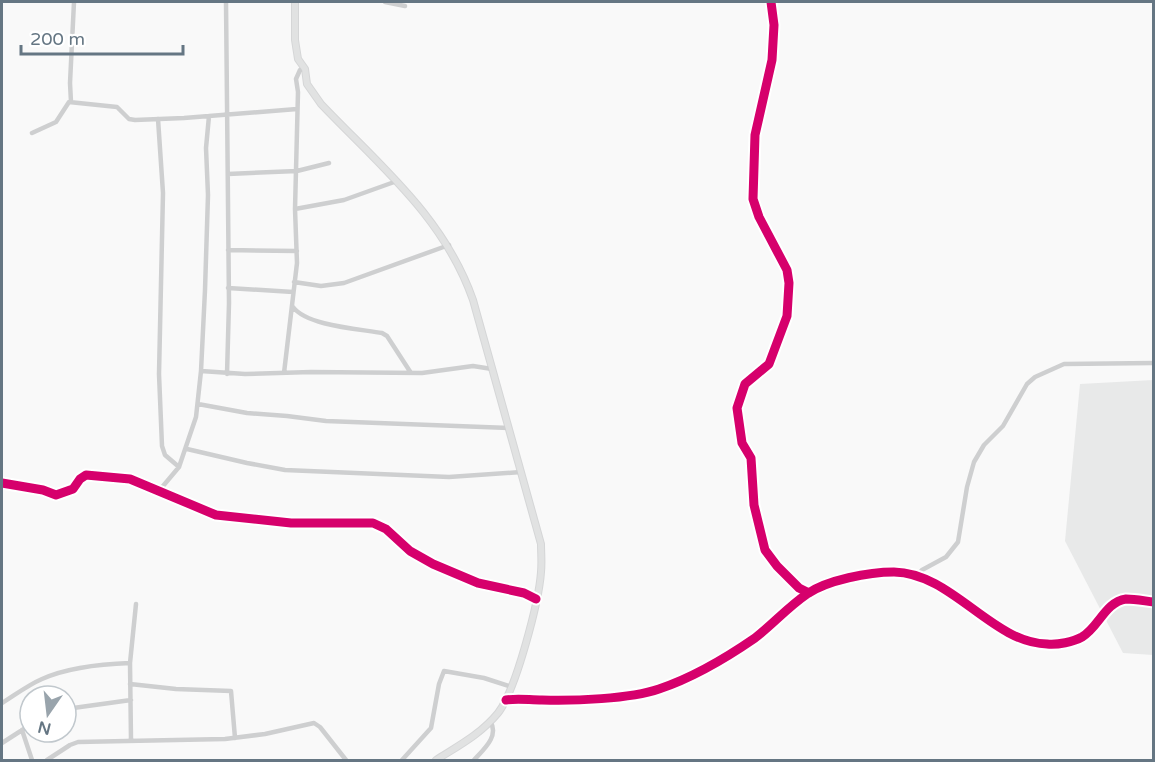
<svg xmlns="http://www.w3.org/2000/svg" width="1155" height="762" viewBox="0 0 1155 762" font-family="'Varela Round',sans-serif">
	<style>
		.built { fill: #e8e9e9 }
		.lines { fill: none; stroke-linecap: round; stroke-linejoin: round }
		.secondary-casing { stroke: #d5d6d7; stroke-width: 8 }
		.minor { stroke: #cecfd0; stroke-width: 4.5 }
		.secondary { stroke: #e1e2e2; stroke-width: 6 }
		.cycleway-casing { stroke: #fff; stroke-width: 13 }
		.cycleway { stroke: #d6006c; stroke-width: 9 }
	</style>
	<rect width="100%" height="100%" fill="#f9f9f9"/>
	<path class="built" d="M1153,380V655L1123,653L1065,541L1080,384Z"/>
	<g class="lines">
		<g class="secondary-casing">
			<path id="secondary" d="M295,2V40L298,59L305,69L307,84L321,104C380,166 444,217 473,300L541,544C541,553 542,562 541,572C539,601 516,690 498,713C481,734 458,746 436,760"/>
		</g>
		<path class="minor" d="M226,2L229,303L227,374
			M385,2L405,6
			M771,2L774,25L772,60L755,135L753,199L759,217L787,270L789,283L787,316L769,364L745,384L737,408L742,443L751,458L754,505L765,550L777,566L799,588L809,593
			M71,102L70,83L74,2
			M158,119L163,193L159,374L162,446L165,455L179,467
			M32,133L56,122L69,102L117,107L129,119L135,120L184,118L297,109
			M228,174L297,171L329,163
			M295,209L344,200L397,181
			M228,250L297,251
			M294,282L321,286L344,283L449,245
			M228,288L293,292
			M293,307C307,326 360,329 382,333L387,336L411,373
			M201,371L245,374L311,372L422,373L473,366L492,369
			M284,373L297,263L295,209L298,92L296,79L300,70L305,69
			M198,404L247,413L287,416L326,421L509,428
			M187,449L247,463L285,470L449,477L521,472
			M2,483L43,490L56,495L73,489L80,479L86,475L130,479L216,515L291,523H373L386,529L410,551L433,564L478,583L524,593L536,599
			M158,492L179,467L196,417L201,371L205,290L208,195L206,148L209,116
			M917,576L922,570L946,557L958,542L967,487L974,462L984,445L1003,426L1027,384L1035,377L1064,364L1154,363
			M130,684L176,689L231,691L235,738
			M506,700C518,698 529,700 542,700C573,701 630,699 659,689C692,678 726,658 755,638C773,624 788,607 807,594C827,580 869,572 894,572C952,573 992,643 1047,644C1058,645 1073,642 1082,637C1099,627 1105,602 1126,599C1135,599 1145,601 1154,602
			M2,703C15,695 28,685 42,679C69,667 100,664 130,663
			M66,709L131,700
			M22,730L32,760
			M131,740L130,663L136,604
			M2,743L30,725
			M47,760L70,745L78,742L225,739L265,734L314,723L320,727L346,760
			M402,760L431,728L439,684L444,671L484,678L512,687
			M474,760C483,750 500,736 490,721"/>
		<use href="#secondary" class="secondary"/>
		<g class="cycleway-casing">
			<path id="cycleway" d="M771,2L774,25L772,60L755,135L753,199L759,217L787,270L789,283L787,316L769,364L745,384L737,408L742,443L751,458L754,505L765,550L777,566L799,588L809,593
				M2,483L43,490L56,495L73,489L80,479L86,475L130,479L216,515L291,523H373L386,529L410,551L433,564L478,583L524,593L536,599
				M506,700C518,698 529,700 542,700C573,701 630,699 659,689C692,678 726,658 755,638C773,624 788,607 807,594C827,580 869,572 894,572C952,573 992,643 1047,644C1058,645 1073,642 1082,637C1099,627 1105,602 1126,599C1135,599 1145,601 1154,602"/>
		</g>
		<use href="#cycleway" class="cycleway"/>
	</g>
	<rect width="1155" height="762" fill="none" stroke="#657683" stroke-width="6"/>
	<g transform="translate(48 714) rotate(194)"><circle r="28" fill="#ffffff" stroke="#c1c8cd" stroke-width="1.5"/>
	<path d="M0-4.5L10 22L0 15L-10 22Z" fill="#99a4ac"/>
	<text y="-9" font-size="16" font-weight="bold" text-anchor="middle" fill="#657683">N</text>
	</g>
	<path d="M21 45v9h162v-9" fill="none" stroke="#657683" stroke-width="3"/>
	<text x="30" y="45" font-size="18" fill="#657683" stroke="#ffffff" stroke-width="4.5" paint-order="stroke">200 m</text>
</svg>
